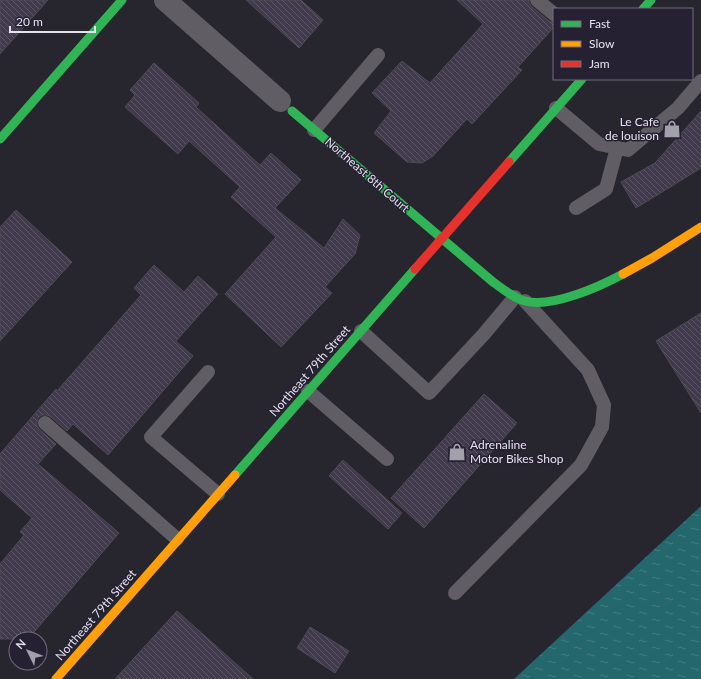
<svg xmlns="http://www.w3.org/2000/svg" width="701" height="679" viewBox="0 0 701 679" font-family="Lato,sans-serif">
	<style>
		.water { fill: url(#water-ripples) }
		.building { fill: url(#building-back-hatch); stroke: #4d4b53 }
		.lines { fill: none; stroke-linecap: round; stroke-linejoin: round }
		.lane { stroke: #605e64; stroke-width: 14 }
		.street { stroke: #605e64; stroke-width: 22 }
		.fast { stroke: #30b455; stroke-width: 9 }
		.slow { stroke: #ff9f0a; stroke-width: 9 }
		.jam { stroke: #e5322d; stroke-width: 9 }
		.labels { text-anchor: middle; stroke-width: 3; stroke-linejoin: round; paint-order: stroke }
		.poi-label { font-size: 12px; fill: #e5e2ee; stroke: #262132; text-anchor: end }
		.street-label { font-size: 12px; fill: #e5e2ee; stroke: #262132 }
	</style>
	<defs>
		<pattern id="water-ripples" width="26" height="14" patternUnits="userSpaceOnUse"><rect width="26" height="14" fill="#24676d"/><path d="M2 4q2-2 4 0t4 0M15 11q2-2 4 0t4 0" fill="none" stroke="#447c82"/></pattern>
		<pattern id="building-back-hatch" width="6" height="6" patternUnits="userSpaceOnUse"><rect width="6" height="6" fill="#413a4c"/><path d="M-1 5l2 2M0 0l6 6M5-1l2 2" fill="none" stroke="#5c5666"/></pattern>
	</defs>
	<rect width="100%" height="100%" fill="#27252e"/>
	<path class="water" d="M701,506V679H514Z"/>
	<path class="building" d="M0,0H48L0,54Z
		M246,0H301L323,20L299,48Z
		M457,0H529V3L532,7L549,21L554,22V27L518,67L522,70L472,124L467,119L433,156L422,163L407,162L374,133L391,111L372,93L402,61L430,83L483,24Z
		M154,63L199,103L196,107L260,165L271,153L301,180L275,208L324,248L343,219L360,235L355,254L325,287L332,293L281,347L225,294L276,237L231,197L240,187L189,141L178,154L125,107L135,95L130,90Z
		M701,111V168L636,208L621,182L655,163Z
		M16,210L72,262L0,341V227Z
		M154,265L184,292L198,276L218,294L176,341L193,356L108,455L73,424L67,431L51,417L47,415H42L38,418L37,422V426L39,429L56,444L38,464L119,533L28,639H0V564L24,535L20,532L32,518L0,490V454L56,389L57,391L141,295L134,288Z
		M701,313V413L656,341Z
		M484,394L517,423L424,528L391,498Z
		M343,460L402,513L388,529L329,476Z
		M177,611L253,679H115Z
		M310,627L349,651L335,673L297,648Z"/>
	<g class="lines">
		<path class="lane" d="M537,0L554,14
			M556,108L599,144L628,150L678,108L701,81
			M314,130L378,55
			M576,208L606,189L617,148
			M361,331L429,393L484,334L515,297
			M208,372L151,437L218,494
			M308,391L387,459
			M45,423L177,539
			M455,593L581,465L602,427L604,405L588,370L525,301"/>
		<path class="street" d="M165,0L280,101"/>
		<path class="fast" d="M643,9L651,0
			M292,111L493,282C503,289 513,298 525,301C552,308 599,287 623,274
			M0,139L122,0
			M509,162L582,79
			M235,475L415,269"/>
		<path class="slow" d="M623,274L652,258L701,227
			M56,679L235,475"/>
		<path class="jam" d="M415,269L509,162"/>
	</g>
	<defs>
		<g id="shop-bare" transform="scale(1.38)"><path d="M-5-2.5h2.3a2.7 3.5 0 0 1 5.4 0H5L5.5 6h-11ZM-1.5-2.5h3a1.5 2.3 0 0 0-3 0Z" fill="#a2a0ab" stroke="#262132" stroke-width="2.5" paint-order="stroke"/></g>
	</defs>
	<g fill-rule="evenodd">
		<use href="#shop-bare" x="672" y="129"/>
		<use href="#shop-bare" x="457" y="452"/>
	</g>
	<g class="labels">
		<g class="poi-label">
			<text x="659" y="126">Le Cafe<tspan x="659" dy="14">de louison</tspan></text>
			<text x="470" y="449" text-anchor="start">Adrenaline<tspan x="470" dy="14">Motor Bikes Shop</tspan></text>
		</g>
		<g class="street-label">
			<text transform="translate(367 175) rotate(41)" y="4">Northeast 8th Court</text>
			<text transform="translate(310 371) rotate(-49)" y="4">Northeast 79th Street</text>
			<text transform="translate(96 615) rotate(-49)" y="4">Northeast 79th Street</text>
		</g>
	</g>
	<rect x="553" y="8" width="140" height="72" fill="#262132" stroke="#726e7d"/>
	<rect x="561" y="21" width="20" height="6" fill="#30b455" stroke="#726e7d"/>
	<text x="589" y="28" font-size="12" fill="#e5e2ee">Fast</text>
	<rect x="561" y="41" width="20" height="6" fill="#ff9f0a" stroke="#726e7d"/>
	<text x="589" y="48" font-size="12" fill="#e5e2ee">Slow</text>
	<rect x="561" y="61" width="20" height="6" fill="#e5322d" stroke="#726e7d"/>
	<text x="589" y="68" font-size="12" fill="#e5e2ee">Jam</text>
	<g transform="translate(28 651) rotate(313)"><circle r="19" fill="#262132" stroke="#726e7d"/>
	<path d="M0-3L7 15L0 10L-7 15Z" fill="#a2a0ab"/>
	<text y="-6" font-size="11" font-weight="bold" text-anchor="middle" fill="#e5e2ee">N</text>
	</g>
	<path d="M10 26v6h85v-6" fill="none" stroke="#e5e2ee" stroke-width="2"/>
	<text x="16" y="26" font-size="12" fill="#e5e2ee" stroke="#262132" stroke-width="3" paint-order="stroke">20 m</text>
</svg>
